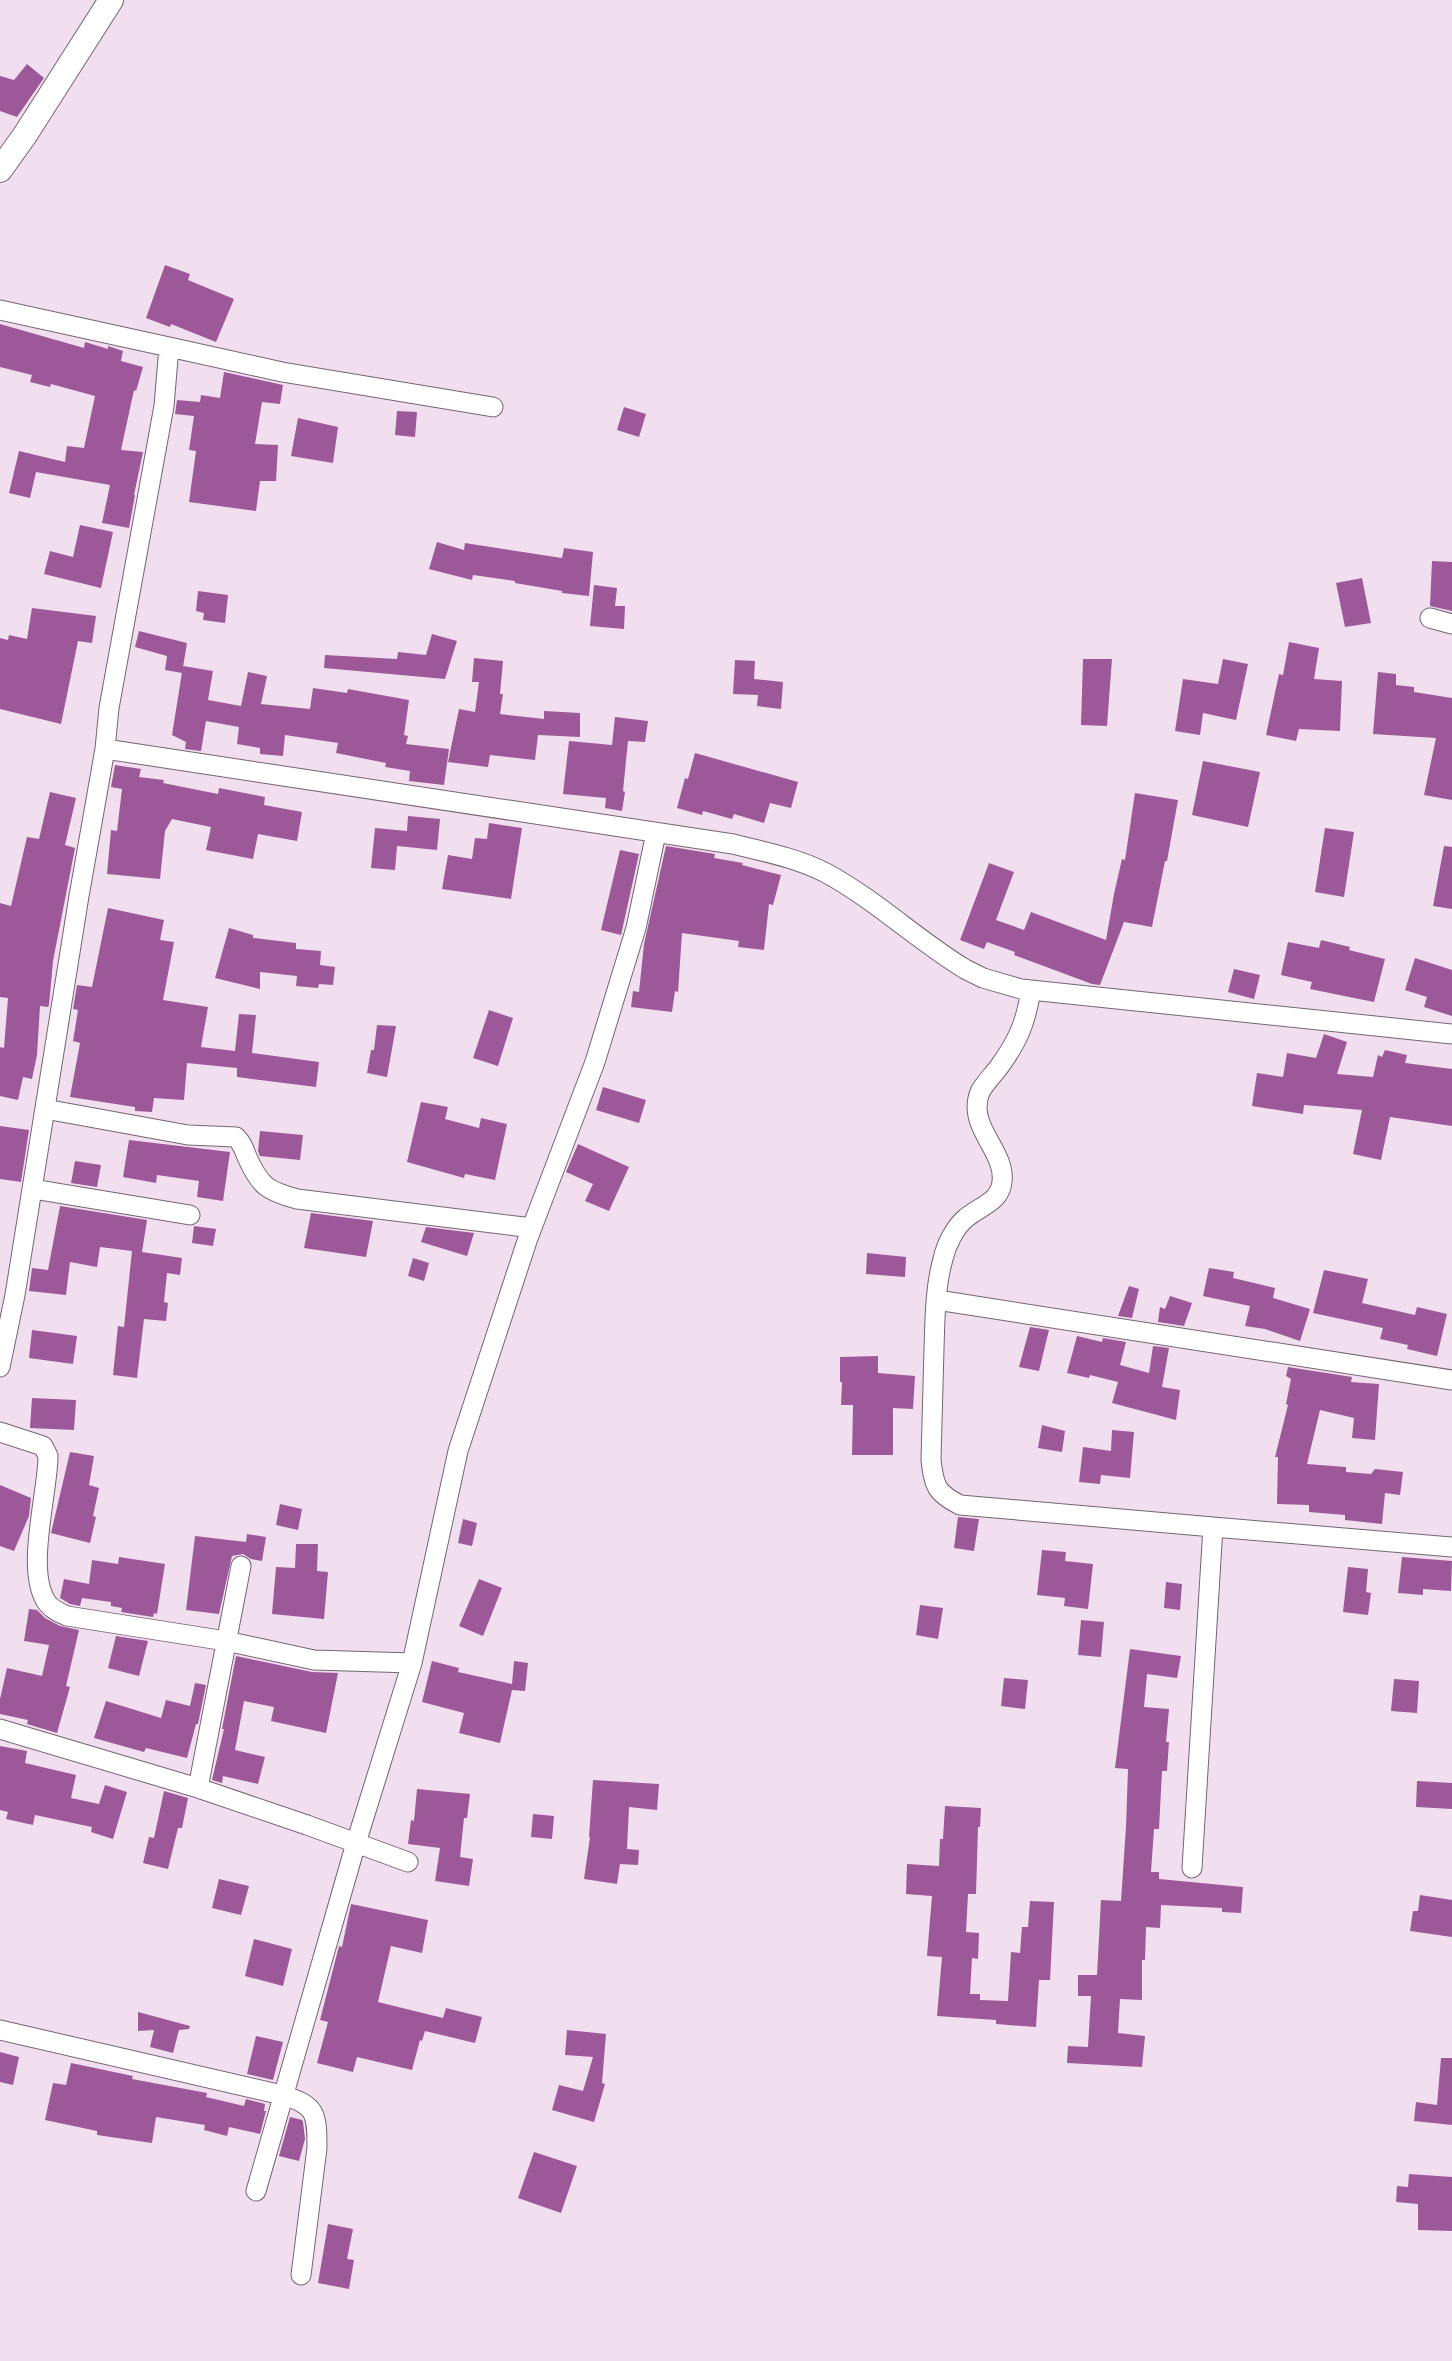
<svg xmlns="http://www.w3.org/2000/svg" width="1452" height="2361" viewBox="0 0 1452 2361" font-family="Inter,sans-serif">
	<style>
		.building { fill: #9d5899 }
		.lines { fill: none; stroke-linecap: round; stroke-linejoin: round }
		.minor-casing { stroke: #756573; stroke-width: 21 }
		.major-casing { stroke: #756573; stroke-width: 26 }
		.minor { stroke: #fff; stroke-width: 19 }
		.major { stroke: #fff; stroke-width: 24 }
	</style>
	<rect width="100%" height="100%" fill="#f1dfef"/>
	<path class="building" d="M27,64L44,78L17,117L0,111V76L14,80Z
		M165,265L190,274L188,280L234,299L216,342L171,324L170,327L146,318Z
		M0,324L84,348L85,342L108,349V346L123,351L121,361L143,367L136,391L134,390L121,450L143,452L134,495H135L129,528L102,523L110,485L36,472L30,498L9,493L19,451L65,462L67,446L84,448L95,396L51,384L50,387L30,382L32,375L0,367Z
		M224,372L283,385L280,404L262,402L255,444L278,445L276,481H260L256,511L189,502L196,451L189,450L194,416L175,414L177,400L200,402L201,395L220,398Z
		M624,407L646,414L639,437L617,430Z
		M397,411L417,412L415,437L395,435Z
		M298,418L338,427L333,463L291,456Z
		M80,525L113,532L101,588L44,574L50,551L73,557Z
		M437,542L464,550L465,543L562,558L564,548L593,552L589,596L562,593V591L515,583V581L473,575L472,580L429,569Z
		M1432,561L1452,562V611L1430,606Z
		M1362,578L1371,623L1345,627L1336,583Z
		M594,585L617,588L615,606H625L624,629L590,626Z
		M198,591L228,595L225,623L203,620L204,613L196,611Z
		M32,608L96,616L92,643L78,641L61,724L0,709V638L8,640L9,635L27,639Z
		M139,631L187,643L182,673L165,670L167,656L135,647Z
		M432,634L457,641L445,679L324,668L325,655L397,659L398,652L426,655Z
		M1289,642L1319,648L1314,679L1342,681L1340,731L1299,729L1296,741L1266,735L1279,674L1283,675Z
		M474,658L503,661L500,694H503L500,714L544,719V711L580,713V737L538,735L535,760L490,755L488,767L448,762L459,709L475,712L479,682H472Z
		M1083,659H1112L1107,726L1081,725Z
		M1223,659L1248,664L1236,720L1203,713L1200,735L1175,731L1183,679L1218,684Z
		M735,660L755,661L754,679L783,682L781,709L757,706L758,695L733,694Z
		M183,666L213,671L208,700L241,706L248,672L267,676L261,704L310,709L313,688L347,693L348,689L409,700L404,735L408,736L406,744L449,749L444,785L409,781L410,771L385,767L386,763L336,753L338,743L285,735L283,756L260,754V748L237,744L239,727L206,721L201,751L185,749L186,742L172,735Z
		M1378,672L1396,674V685L1414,687V692L1452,698V800L1424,795L1436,738L1373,734Z
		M615,717L648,721L645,742L628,741L623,791L625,792L622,811L605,808L606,798L563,794L569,741L612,745Z
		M695,753L798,782L791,808L770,803L764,823L734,814L732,819L703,811L702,815L677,808L685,778L688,779Z
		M1203,761L1260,772L1248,827L1192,815Z
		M115,765L141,769L139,777L164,780L163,783L218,794L219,788L265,797L264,805L302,812L297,841L258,834L253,859L206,850L211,827L172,819L165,831L160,879L107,874L111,830L117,831L122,789L111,787Z
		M50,792L76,798L65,845L75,848L53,961L49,1005L48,1007L40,1006L37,1055L32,1079L23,1077L18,1100L0,1096V1047L4,1048L8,998L0,997V903L11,906L27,837L39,839Z
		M1135,793L1178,800L1167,861H1165L1152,927L1124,922L1100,985L1092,984L1014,955L1015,952L987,942L984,949L960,940L989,863L1014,872L996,920L1024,930L1031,912L1106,940L1114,894L1122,859L1125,860Z
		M408,816L440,819L437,850L397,846L395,870L371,868L375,828L407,831Z
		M489,823L522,828L511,899L442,889L448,855L472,859L475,838L487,839Z
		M1325,828L1354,832L1344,897L1315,892Z
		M666,846L715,854L714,858L743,863L742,865L781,875L773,905L769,904L764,950L738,947L739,941L682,933L678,992L675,991L672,1012L631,1007L633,991L639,992L644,944Z
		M1444,846L1452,847V909L1433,906Z
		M620,850L639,854L621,935L601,930Z
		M108,908L164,920L160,940L174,942L163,1000L208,1007L201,1047L235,1051L239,1014L256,1015L252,1053L319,1062L316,1087L237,1077V1068L187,1063L184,1100L154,1098L152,1112L135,1111V1107L70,1097L80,1043L73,1041L78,1010L73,1009L77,985L92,987Z
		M229,928L253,935V938L296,943V949L321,951L320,965L335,967L333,985L319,984L318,988L296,986L297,976L260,972V989L215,978Z
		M1321,940L1350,947L1349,950L1385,959L1374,1002L1310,989L1312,982L1281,975L1288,942L1319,948Z
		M1415,958L1452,970V1016L1424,1007L1427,997L1405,990Z
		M1234,969L1260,975L1254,999L1228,992Z
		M489,1010L513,1018L498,1066L473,1058Z
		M377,1025L396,1026L387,1077L367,1073L371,1050H374Z
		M1324,1034L1347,1042L1337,1074L1373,1077L1378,1055L1382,1057L1385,1050L1407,1055L1405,1063L1452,1069V1126L1390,1117L1381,1160L1353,1154L1362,1110L1304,1105L1303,1114L1252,1106L1257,1073L1283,1077L1287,1053L1316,1058Z
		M603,1087L646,1100L639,1123L596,1110Z
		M421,1102L448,1107L445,1119L479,1128L481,1118L507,1124L495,1180L465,1174L464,1178L407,1162Z
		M0,1126L29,1130L21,1182L0,1179Z
		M260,1131L303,1135L300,1160L260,1156L258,1151Z
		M129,1140L230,1152L223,1201L197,1197L199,1181L157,1175L156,1183L123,1177Z
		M578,1144L629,1167L609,1211L585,1201L593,1184L566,1172Z
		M75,1161L101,1165L97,1187L71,1183Z
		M60,1206L147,1220L142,1252L182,1258L180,1275L167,1273L164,1302L168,1303L166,1321L144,1319L137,1378L113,1375L118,1326L124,1327L132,1251L100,1247L97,1267L70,1262L66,1295L29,1291L32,1268L48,1270Z
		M311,1213L373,1221L366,1257L304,1248Z
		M194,1226L216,1229L213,1246L192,1243Z
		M426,1227L474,1233L467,1256L421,1242Z
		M867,1253L906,1257L905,1277L866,1274Z
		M413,1258L429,1263L424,1281L408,1276Z
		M1209,1268L1234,1272L1233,1278L1275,1288L1273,1298L1310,1309L1300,1341L1265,1329L1245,1326L1250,1306L1203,1296Z
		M1324,1270L1368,1279L1362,1303L1415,1315L1417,1307L1447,1314L1437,1356L1407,1349L1408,1345L1380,1339L1383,1328L1313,1313Z
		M1129,1286L1139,1289L1132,1318L1118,1316Z
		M1170,1296L1192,1303L1184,1326L1158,1322L1160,1307L1165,1309Z
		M1030,1327L1049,1330L1039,1371L1019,1367Z
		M32,1330L77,1336L73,1364L29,1358Z
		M1077,1336L1102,1342L1103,1338L1126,1342L1120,1365L1149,1373L1153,1346L1169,1348L1162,1387L1180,1390L1176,1420L1112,1403L1118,1382L1090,1375L1089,1378L1067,1373Z
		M878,1356V1373L915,1376L913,1409L893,1408V1455H852L853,1405H841L842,1382H840V1357Z
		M1288,1367L1352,1377L1351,1382L1379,1384L1375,1440L1352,1438L1354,1418L1320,1410L1307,1464L1346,1467V1472L1371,1474L1375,1469L1403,1472L1400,1495L1385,1493L1382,1524L1345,1520V1515L1309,1512V1505L1277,1504L1278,1457H1275L1288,1405L1286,1404L1291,1379L1286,1376Z
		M32,1398L76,1400L74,1430L30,1428Z
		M1042,1425L1065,1431L1062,1452L1038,1448Z
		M1112,1430L1134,1432L1130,1478L1101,1475L1100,1484L1079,1482L1083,1447L1111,1451Z
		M70,1452L94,1456L89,1485L99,1488L93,1516L96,1517L90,1543L51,1533Z
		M0,1485L31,1498L29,1516L14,1551L0,1546Z
		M280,1504L302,1509L298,1530L276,1525Z
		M958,1517L979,1519L974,1551L954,1548Z
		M463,1519L477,1523L472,1546L458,1543Z
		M247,1534L266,1537L262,1561L251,1559L243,1554L232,1556L219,1614L186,1610L195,1536L246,1542Z
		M296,1544H318L317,1571L328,1572L324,1619L272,1614L276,1567L295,1568Z
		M1042,1550L1066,1552L1065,1561L1093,1564L1088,1609L1064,1606L1065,1598L1037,1595Z
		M119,1557L165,1564L157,1614L154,1613L153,1617L121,1612L122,1608L111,1606V1602L82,1598L80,1606L70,1604L60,1598L64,1579L89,1584L92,1560L118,1564Z
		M1402,1557L1452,1561L1451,1591L1423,1589V1595L1398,1593Z
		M1348,1567L1368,1569L1366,1592L1371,1593L1368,1615L1343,1612Z
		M479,1579L502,1588L483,1636L459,1626Z
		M1166,1582L1182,1584L1180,1610L1164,1608Z
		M920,1605L943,1608L938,1639L916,1635Z
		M29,1609L37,1610L45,1618L60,1626L79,1630L66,1686L70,1687L57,1733L27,1724L28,1720L0,1714V1699L7,1668L42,1676L49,1645L24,1641Z
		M1081,1620L1104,1622L1101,1657L1078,1655Z
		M116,1636L148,1641L139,1676L108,1668Z
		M1130,1649L1181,1656L1177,1678L1147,1674L1144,1707L1169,1709L1166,1742H1169L1167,1771H1162L1159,1829H1154L1151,1872H1159V1879L1243,1887L1241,1913L1222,1912V1908L1161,1905L1160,1928L1146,1927L1145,1960H1142V2000L1120,1999L1118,2033L1145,2036L1142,2067L1067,2063L1068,2046L1088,2047L1091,1996H1078V1975H1097L1101,1900L1121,1901L1126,1827L1128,1769L1115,1768Z
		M236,1656L312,1672L338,1673L326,1733L271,1721L274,1707L244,1701L235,1750L265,1757L258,1784L223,1776L222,1783L212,1780L224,1729H222Z
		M432,1661L459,1668L458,1672L512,1684L514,1661L528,1663L525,1691L512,1690L500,1743L459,1733L464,1713L422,1702Z
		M1004,1678L1028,1680L1025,1709L1001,1706Z
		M1394,1679L1419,1681L1417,1713L1391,1711Z
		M195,1683L206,1685L198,1724H196L187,1758L146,1748L144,1752L94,1738L106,1701L161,1718L166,1700L190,1706Z
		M0,1746L27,1751L25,1763L76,1775L71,1798L99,1804L105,1785L127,1792L113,1839L91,1832L92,1827L35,1815L33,1825L6,1819L8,1812L0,1810Z
		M593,1780L659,1784L657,1810L629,1807L627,1849L639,1850L638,1865L620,1864L617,1884L584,1879L590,1837H589Z
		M1417,1781L1452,1783V1809L1416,1807Z
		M417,1789L470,1794L467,1818H464L460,1857L473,1859L469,1886L435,1881L440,1848L408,1844L411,1820L414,1821Z
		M164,1791L188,1798L182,1828H178L168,1869L143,1863L149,1837L154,1838Z
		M945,1806L981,1808L980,1827H978L976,1894H968L966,1932L979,1933L978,1959L972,1958L970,1994H980V2000L1008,2001L1011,1952L1020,1953L1022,1927H1028L1030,1901L1054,1902L1050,1980H1039L1036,2027L996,2024V2020L937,2016L942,1957L927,1956L932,1896L906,1894L907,1864L939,1866L940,1839H943Z
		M533,1814L554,1816L552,1839L531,1837Z
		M219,1879L249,1886L241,1915L212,1908Z
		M1420,1895L1452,1900V1937L1410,1931L1413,1911H1418Z
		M351,1904L428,1920L422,1953L391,1946L378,2002L443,2018L446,2008L482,2017L475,2043L425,2031L422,2041L420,2040L412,2070L357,2057L353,2072L317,2063L328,2022L320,2020L339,1946L342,1947Z
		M254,1939L292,1949L283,1986L245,1976Z
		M138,2012L190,2026L189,2029L179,2030L173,2053L150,2047L154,2030L138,2031Z
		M567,2030L606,2034L602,2083L605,2084L594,2122L552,2110L559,2085L583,2091L593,2057L565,2055Z
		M256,2036L283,2042L273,2080L247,2074Z
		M0,2052L19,2057L13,2085L0,2082Z
		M1441,2058H1452V2125L1414,2121L1416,2102L1437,2105Z
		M71,2063L133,2076L132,2079L207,2093L206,2097L244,2106L246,2099L265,2104L264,2111H266L260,2134L229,2127L227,2136L204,2130L205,2125L156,2117L152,2143L97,2135V2131L45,2120L53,2083L66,2085Z
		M290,2117L302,2120L303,2122L305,2139L299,2161L279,2156Z
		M534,2152L577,2166L561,2213L518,2198Z
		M1409,2174L1452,2177V2231L1418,2230V2204L1396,2202L1397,2186L1408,2187Z
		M328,2224L353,2229L347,2259L354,2260L349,2289L318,2283Z"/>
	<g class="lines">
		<g class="minor-casing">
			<path id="minor" d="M0,310L169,347L164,406L109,708L105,749L733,844C765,852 797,858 826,873C876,900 917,940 965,969L983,978L1021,989L1452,1034
				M169,347L282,372L493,407
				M1430,618L1452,624
				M1031,990C1026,1022 1018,1041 999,1067C993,1075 984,1084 980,1092C966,1127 1006,1150 1002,1182C1000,1202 980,1206 966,1218C955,1227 946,1245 943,1259C935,1287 935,1319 934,1349C933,1386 932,1423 931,1460C934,1486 936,1493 960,1505L1213,1527
				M45,1109L188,1135L236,1137C242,1143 244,1149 247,1157C260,1186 267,1191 297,1199L532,1228
				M33,1189L190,1215
				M937,1300L1452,1380
				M0,1367L15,1295L79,896L105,749
				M0,1432L43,1446L48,1456C48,1493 24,1574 48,1604C53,1610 60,1613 67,1616L226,1641L314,1660L412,1663
				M0,1729L198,1788L307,1825L408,1862
				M198,1788L241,1566
				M1192,1868L1213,1527L1452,1547
				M0,2030L282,2095C316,2105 317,2113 317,2148L301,2275
				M256,2191L356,1843L412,1663L458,1451L528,1238L595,1062L636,928L656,833"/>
		</g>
		<g class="major-casing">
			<path id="major" d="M0,170L25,135L111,0"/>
		</g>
		<use href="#minor" class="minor"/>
		<use href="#major" class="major"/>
	</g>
</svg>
